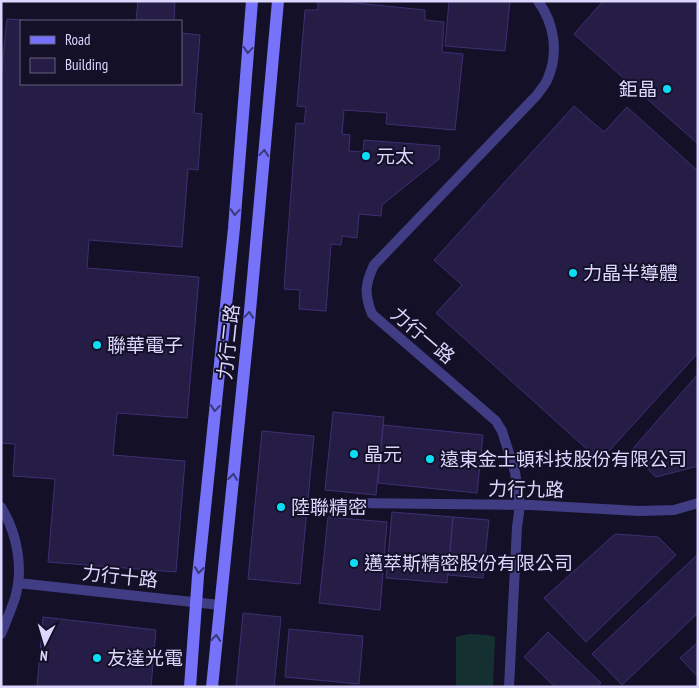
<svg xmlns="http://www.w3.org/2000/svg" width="699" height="688" viewBox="0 0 699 688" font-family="'PT Sans Narrow','Noto Sans TC',sans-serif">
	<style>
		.green { fill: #143030 }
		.building { fill: #261d47; stroke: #3d3072 }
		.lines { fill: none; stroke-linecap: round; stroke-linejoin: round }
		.street { stroke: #403d84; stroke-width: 10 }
		.secondary { stroke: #7672fa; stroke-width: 12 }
		.oneway { stroke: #3b377b }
		.poi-dot { fill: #0adef7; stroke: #141027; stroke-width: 2 }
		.labels { text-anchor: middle; stroke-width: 4; stroke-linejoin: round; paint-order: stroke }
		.poi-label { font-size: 19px; fill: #dcd7fe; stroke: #141027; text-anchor: start }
		.street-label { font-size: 19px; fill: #dcd7fe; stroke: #141027 }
	</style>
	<rect width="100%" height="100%" fill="#141027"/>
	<path class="green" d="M469,634L487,635L495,637L493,687H456V637Z"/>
	<path class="building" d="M138,1H175L174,21H136Z
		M318,1H336L425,10V20L444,22L442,52L463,54L455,130L386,124L387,113L344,110L342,134L350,135L349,151L363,152L364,140L440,146L439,159L382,205L381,216L359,214L357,238L342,236L341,245L331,244L326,311L299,309L300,290L284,289L296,123L304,124L306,107L297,106L305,10H318Z
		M449,1H510L505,51L445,46Z
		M603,1H698V144L574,34Z
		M7,19L40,21H21V84H181V33L200,35L194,113L202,114L198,170L188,169L182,247L89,240L87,268L199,277L187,418L117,413L113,455L185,461L176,572L48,562L55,479L13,476L15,444L1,443V77Z
		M574,106L604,132L627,107L698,171V353L600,461L436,313L462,285L434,260Z
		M698,374V466L656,477L630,452Z
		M333,412L384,417L376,495L325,490Z
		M383,425L483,435L477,493L378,483Z
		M262,431L314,436L300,584L248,579Z
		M392,512L453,517L447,583L386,578Z
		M328,517L387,522L380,610L319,603Z
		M453,517L489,520L483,578L448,575Z
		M615,534L658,537L676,555L586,642L544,598Z
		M698,554V613L622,685L592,654Z
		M243,613L281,617L274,687H236Z
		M43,617L156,630L151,687H37Z
		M289,629L363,636L359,684L285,677Z
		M548,632L601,683L597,687H555L524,657Z
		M698,642V677L680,658Z"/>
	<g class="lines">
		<path class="street" d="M352,503L531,505L639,511L674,510L698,503
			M1,507C17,533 24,568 15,598C11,610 6,622 1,634
			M18,583L220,605
			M509,687L517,527L520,505L515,472L502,431L496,421L372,314C364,294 365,284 374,265L537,95C541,89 546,84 548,78C559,52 554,23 538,1"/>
		<path class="secondary" d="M190,687L198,576L234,228L252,1
			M212,687L249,322L278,1"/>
	</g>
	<defs><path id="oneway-chevron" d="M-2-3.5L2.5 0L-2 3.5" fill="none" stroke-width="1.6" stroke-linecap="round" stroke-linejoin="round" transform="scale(1.25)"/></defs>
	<g class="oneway">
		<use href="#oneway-chevron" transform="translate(248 50) rotate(95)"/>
		<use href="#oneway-chevron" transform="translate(264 153) rotate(-85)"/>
		<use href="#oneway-chevron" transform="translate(235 212) rotate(94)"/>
		<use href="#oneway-chevron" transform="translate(249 315) rotate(-85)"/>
		<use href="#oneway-chevron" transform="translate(215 408) rotate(96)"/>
		<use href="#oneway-chevron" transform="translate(233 477) rotate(-84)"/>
		<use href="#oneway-chevron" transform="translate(199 570) rotate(96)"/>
		<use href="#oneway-chevron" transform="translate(216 638) rotate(-85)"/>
	</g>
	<g class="poi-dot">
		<circle cx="667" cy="89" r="5"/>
		<circle cx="366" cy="156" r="5"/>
		<circle cx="573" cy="273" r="5"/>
		<circle cx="97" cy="345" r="5"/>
		<circle cx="354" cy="454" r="5"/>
		<circle cx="430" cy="459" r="5"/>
		<circle cx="281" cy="507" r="5"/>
		<circle cx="354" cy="563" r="5"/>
		<circle cx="97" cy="658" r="5"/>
	</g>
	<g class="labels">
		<g class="poi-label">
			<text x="657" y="96" text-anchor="end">鉅晶</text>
			<text x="376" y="163">元太</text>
			<text x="583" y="280">力晶半導體</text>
			<text x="107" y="352">聯華電子</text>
			<text x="364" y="461">晶元</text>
			<text x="440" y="466">遠東金士頓科技股份有限公司</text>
			<text x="291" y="514">陸聯精密</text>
			<text x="364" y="570">邁萃斯精密股份有限公司</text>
			<text x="107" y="665">友達光電</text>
		</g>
		<g class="street-label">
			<text transform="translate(423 335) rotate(40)" y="7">力行一路</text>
			<text transform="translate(228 342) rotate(-84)" y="7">力行二路</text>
			<text transform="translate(526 489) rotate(1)" y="7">力行九路</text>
			<text transform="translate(120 576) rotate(6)" y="7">力行十路</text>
		</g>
	</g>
	<rect width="699" height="688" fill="none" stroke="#dcd7fe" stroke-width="5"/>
	<rect x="20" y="20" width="162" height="65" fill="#141027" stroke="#64607d"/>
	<rect x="30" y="36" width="25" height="8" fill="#7672fa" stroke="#64607d"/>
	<text x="65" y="45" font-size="15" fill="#dcd7fe">Road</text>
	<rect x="30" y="58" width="25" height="15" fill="#261d47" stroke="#64607d"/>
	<text x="65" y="70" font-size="15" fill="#dcd7fe">Building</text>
	<g transform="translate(45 643) rotate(185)" stroke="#141027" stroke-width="4" paint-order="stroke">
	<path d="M0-4L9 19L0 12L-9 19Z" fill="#dcd7fe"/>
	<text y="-8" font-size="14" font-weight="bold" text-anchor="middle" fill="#dcd7fe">N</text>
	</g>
</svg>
